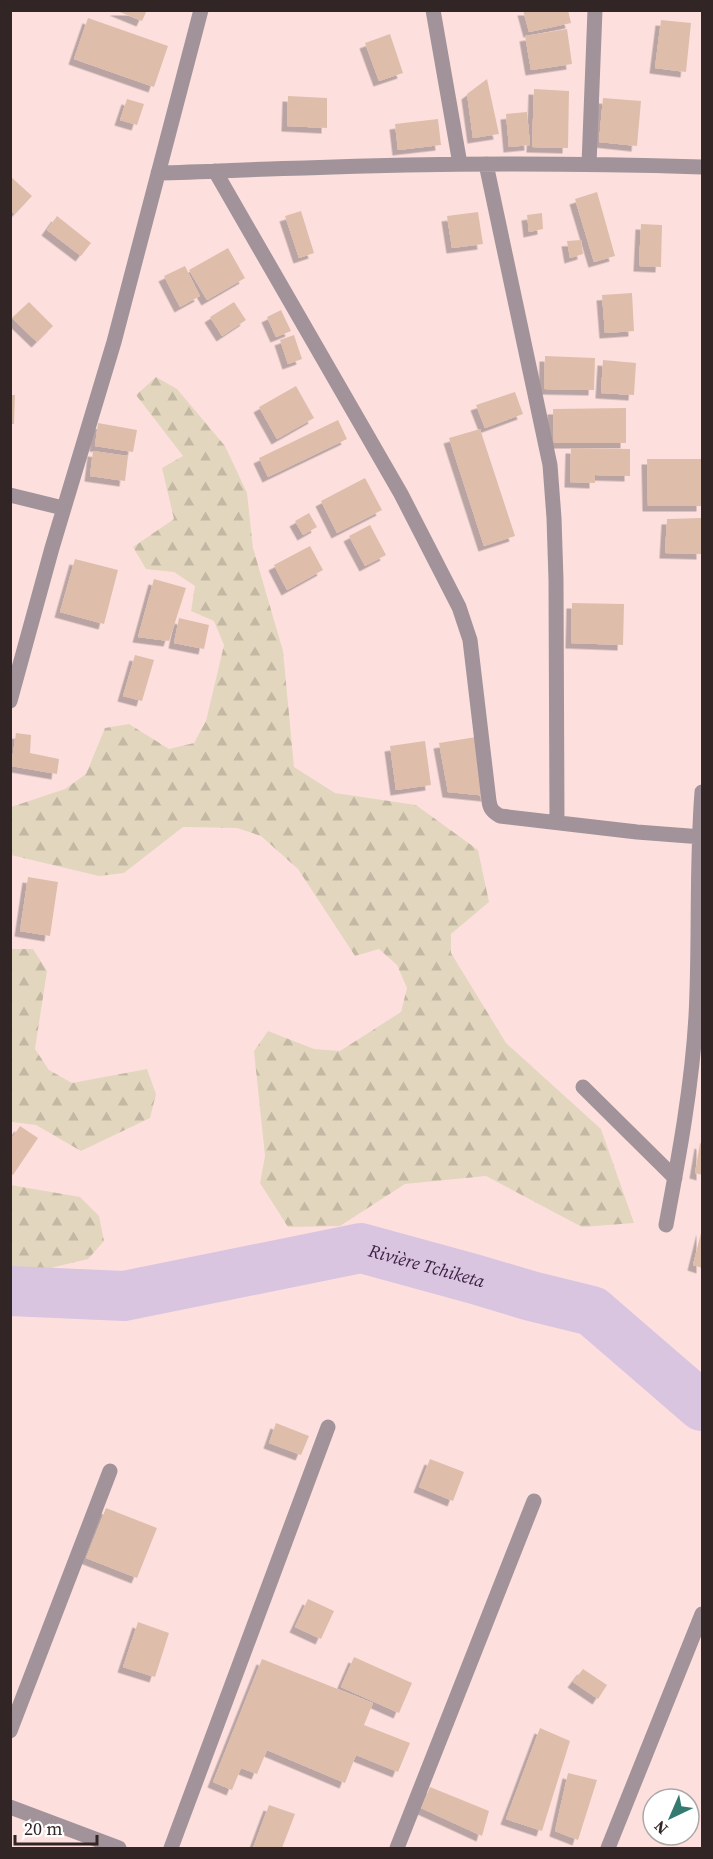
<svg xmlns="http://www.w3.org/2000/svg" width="713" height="1859" viewBox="0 0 713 1859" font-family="'Source Serif 4',serif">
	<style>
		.forest { fill: url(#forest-firs) }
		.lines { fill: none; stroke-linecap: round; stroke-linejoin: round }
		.river { stroke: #dac5e1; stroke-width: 50 }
		.building { fill: #debeab; filter: url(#shadow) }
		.street { stroke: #a19399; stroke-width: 15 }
		.labels { text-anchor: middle; stroke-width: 5; stroke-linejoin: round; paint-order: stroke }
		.water-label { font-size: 18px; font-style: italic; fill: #3d2146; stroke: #fff }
	</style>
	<defs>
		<pattern id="forest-firs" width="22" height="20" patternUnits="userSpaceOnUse" patternTransform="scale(1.5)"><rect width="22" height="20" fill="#e3d6be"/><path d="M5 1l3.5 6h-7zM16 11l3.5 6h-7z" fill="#c3b8a3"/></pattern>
		<filter id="shadow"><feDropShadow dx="-5.5" dy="5.5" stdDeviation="0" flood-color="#0004"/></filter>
	</defs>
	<rect width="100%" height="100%" fill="#fde0de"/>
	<path class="forest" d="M156,377L177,389L225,446L247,493L253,548L283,651L294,767L335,793L416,805L478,850L489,902L451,934V953L506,1043L601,1129L634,1223L582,1227L486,1176L405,1184L340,1226L288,1227L260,1183L265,1156L254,1051L268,1031L314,1049L340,1051L401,1012L407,988L397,965L379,949L355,956L298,869L261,836L237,828L183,827L124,873L99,876L11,855V807L65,789L86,774L105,728L129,724L169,749L194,743L206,721L224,645L214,621L191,611L195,586L174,572L146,569L133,547L174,519L162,468L183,456L136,395Z
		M11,949H33L47,971L35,1049L49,1070L72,1083L147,1069L156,1094L150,1118L81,1151L36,1125L12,1122L11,1123Z
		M11,1185L80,1197L99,1216L104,1241L88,1259L13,1277L11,1279Z"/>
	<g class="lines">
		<path class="river" id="s1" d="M10,1291L124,1296L361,1248L474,1279L531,1296L592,1311L702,1406"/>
	</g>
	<path class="building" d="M115,10H147L142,21Z
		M523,10H568L571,23L529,32Z
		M88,18L168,46L154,87L74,59Z
		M661,20L691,23L686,72L655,68Z
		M567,29L572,64L531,70L525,36Z
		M390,34L403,73L379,81L365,43Z
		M487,79L499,134L473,138L467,94Z
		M534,89L569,91L568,148L532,147Z
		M288,96L327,98V128L287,126Z
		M603,98L641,101L637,146L599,142Z
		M127,99L144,104L137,125L120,120Z
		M527,112L530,145L509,147L506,114Z
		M438,119L441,145L398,150L395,124Z
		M10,176L32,196L15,214L10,210Z
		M597,192L615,256L594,262L575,199Z
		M301,211L314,253L299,258L285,216Z
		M478,212L483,244L452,248L447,216Z
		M542,213L543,229L529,232L527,215Z
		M57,216L91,243L81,256L47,230Z
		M641,224L662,225L661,267L639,266Z
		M581,240L583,254L570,258L567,241Z
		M228,248L245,278L207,300L189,270Z
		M185,266L200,296L180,307L164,276Z
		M632,293L634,331L605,333L602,295Z
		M29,302L53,326L37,342L12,318Z
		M234,302L246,320L222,336L210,317Z
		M281,310L291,331L276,337L267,317Z
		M294,335L302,359L288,364L280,340Z
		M545,356L595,358L594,390L544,389Z
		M603,360L636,363L634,395L601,393Z
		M296,386L314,418L277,439L259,407Z
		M515,392L523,414L485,428L476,405Z
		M10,395H15L14,424H10Z
		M626,408V443H554L553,409Z
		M338,420L347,439L268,477L259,458Z
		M98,423L137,430L133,452L95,446Z
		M480,429L515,536L484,546L449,438Z
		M571,448L630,449V476L595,475V483L570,482Z
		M93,451L128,456L125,481L90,476Z
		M647,459H702V506H648Z
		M365,478L382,510L337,533L321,501Z
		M309,513L317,527L303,535L295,521Z
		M701,518L702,554L665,553L667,519Z
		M370,525L386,555L365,566L349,536Z
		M310,546L323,570L287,590L274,565Z
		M75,559L118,570L104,624L60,612Z
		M154,579L186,588L169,641L138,637Z
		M572,603L624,604L623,645L571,643Z
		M179,618L209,625L204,649L174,643Z
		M135,655L154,660L142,701L123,696Z
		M16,733L31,735L30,753L59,759L57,774L11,766Z
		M476,737L487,796L448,792L439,743Z
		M425,741L431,785L396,790L390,746Z
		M28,877L58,882L50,936L20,931Z
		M20,1126L38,1138L13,1175L10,1174V1141Z
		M700,1143L702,1144V1175L695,1173Z
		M702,1229V1268L693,1265Z
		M276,1423L309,1436L301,1455L269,1443Z
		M430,1459L464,1472L453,1501L419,1487Z
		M106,1508L157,1528L137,1578L86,1558Z
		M308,1599L334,1611L321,1639L295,1627Z
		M138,1622L169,1633L155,1677L123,1667Z
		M354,1657L412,1683L399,1713L341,1687Z
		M262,1659L373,1703L364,1725L410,1743L398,1772L356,1755L345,1783L267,1750L257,1774L241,1768L232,1790L213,1782Z
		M583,1669L607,1685L598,1699L573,1682Z
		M540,1728L570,1741L542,1831L506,1819Z
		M568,1773L597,1780L578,1840L555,1831Z
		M430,1787L489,1811L482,1836L421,1808Z
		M269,1805L295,1814L282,1848H253Z"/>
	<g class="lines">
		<path class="street" d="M433,10L460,164
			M486,164L550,465L554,518L556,580L557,822
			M589,164L595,10
			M215,171L401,494L459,607L470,640L489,801C490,809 493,812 500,816L637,832L702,837
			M158,173C207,172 256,169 305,168C437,163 570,163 702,167
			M10,495L63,508
			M10,701L52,548L114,342L201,10
			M583,1087L675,1178
			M666,1225C679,1156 692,1086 696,1016C700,941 696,867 702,792
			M10,1731L110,1471
			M10,1807L119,1848
			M171,1848L328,1427
			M397,1848L534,1501
			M608,1848L702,1614"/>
	</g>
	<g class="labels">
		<g class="water-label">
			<text dy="6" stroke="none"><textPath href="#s1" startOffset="424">Rivière Tchiketa</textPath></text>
		</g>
	</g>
	<rect width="713" height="1859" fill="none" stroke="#322525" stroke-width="24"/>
	<g transform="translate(671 1817) rotate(224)"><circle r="28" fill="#ffffff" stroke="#ada8a8" stroke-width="1.5"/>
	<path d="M0-4.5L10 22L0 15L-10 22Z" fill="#357a70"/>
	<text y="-9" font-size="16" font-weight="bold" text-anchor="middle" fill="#322525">N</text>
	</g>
	<path d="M15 1835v9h82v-9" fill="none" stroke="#322525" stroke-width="3"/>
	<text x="24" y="1835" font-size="18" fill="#322525" stroke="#ffffff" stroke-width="4.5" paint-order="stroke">20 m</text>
</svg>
